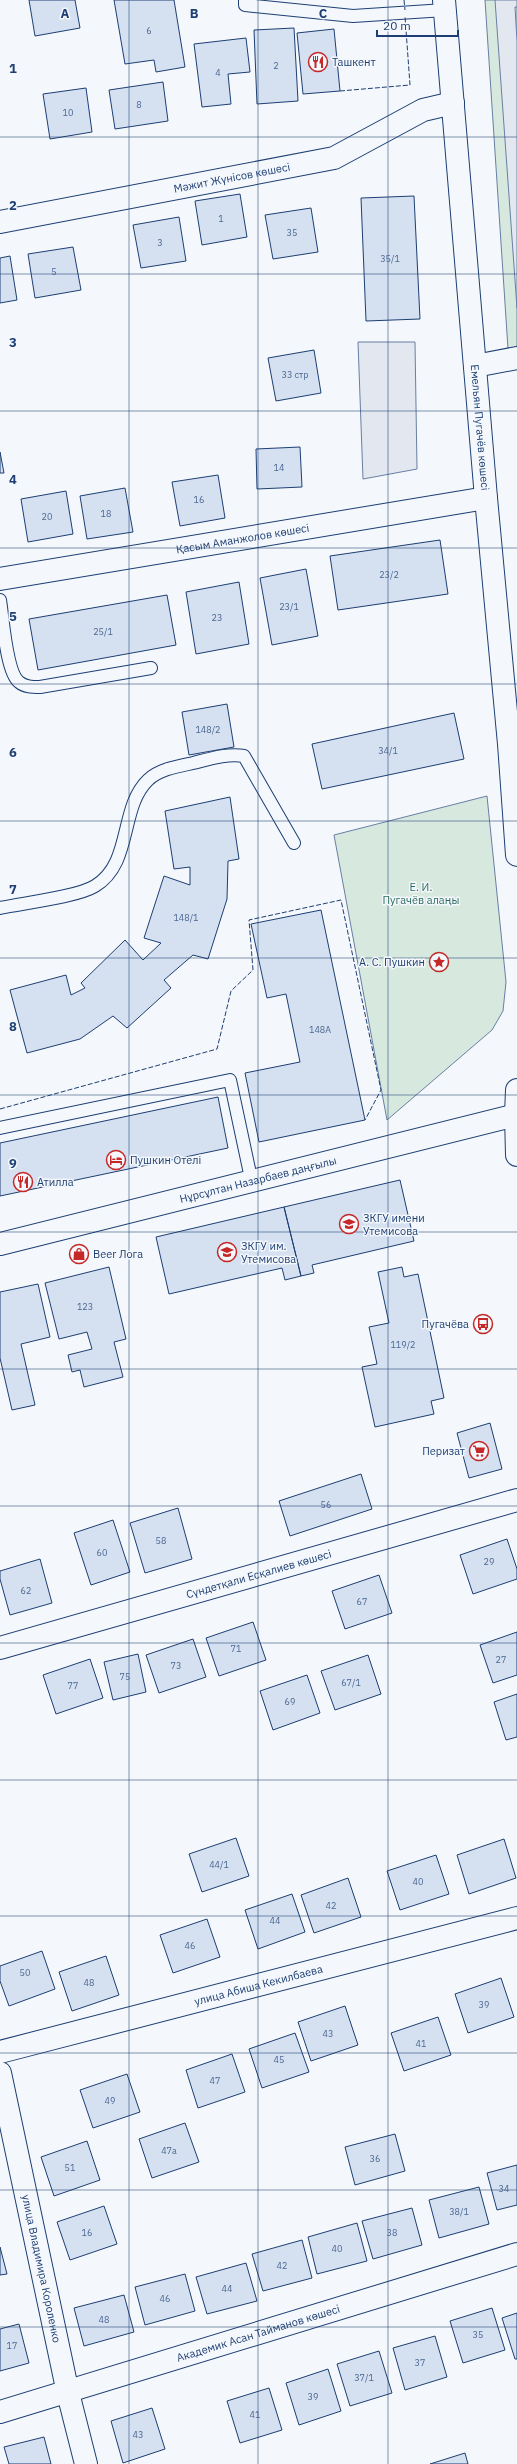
<svg xmlns="http://www.w3.org/2000/svg" width="517" height="2464" viewBox="0 0 517 2464" font-family="'IBM Plex Sans',sans-serif">
	<style>
		.green { fill: #d7e8df; stroke: #687fa3 }
		.parking { fill: #e3e8f0; stroke: #687fa3 }
		.building { fill: #d5e0f0; stroke: #1d3f73 }
		.lines { fill: none; stroke-linecap: round; stroke-linejoin: round }
		.service-casing { stroke: #1d3f73; stroke-width: 14 }
		.minor-casing { stroke: #1d3f73; stroke-width: 24 }
		.tertiary-casing { stroke: #1d3f73; stroke-width: 24 }
		.secondary-casing { stroke: #1d3f73; stroke-width: 24 }
		.service { stroke: #f4f7fb; stroke-width: 12 }
		.minor { stroke: #f4f7fb; stroke-width: 22 }
		.tertiary { stroke: #f4f7fb; stroke-width: 22 }
		.secondary { stroke: #f4f7fb; stroke-width: 22 }
		.fence { stroke: #1d3f73; stroke-width: 1; stroke-dasharray: 5 2; stroke-linecap: butt }
		.grid { fill: none; stroke: #1d3f73; stroke-width: 1; stroke-opacity: 0.55 }
		.labels { text-anchor: middle; stroke-width: 3; stroke-linejoin: round; paint-order: stroke }
		.number-label { font-size: 9px; fill: #4b6792 }
		.poi-label { font-size: 11px; fill: #1d3f73; stroke: #f4f7fb; text-anchor: start }
		.street-label { font-size: 11px; fill: #1d3f73; stroke: #f4f7fb }
		.park-label { font-size: 11px; fill: #2c6c60; stroke: #f4f7fb }
		.grid-label { font-size: 13px; text-anchor: middle; font-weight: bold; fill: #1d3f73; stroke: #f4f7fb; stroke-width: 3; stroke-linejoin: round; paint-order: stroke }
	</style>
	<rect width="100%" height="100%" fill="#f4f7fb"/>
	<path class="green" d="M485,0H517V347L508,349Z
		M487,796L506,982L503,1011L492,1030L387,1120L334,835Z"/>
	<path class="parking" d="M495,0H517V7H515L517,41V308Z
		M358,342H415L417,469L363,479Z"/>
	<path class="building" d="M29,0H75L80,28L35,36Z
		M114,0H174L185,67L156,72L154,60L125,64Z
		M294,28L298,101L257,104L254,30Z
		M334,29L340,91L303,94L297,33Z
		M246,38L250,72L228,74L231,104L202,107L194,44Z
		M163,82L168,121L115,129L109,90Z
		M86,88L92,132L50,139L43,94Z
		M240,194L247,237L202,245L195,201Z
		M414,196L420,319L366,321L361,198Z
		M311,208L318,252L273,259L265,215Z
		M179,217L186,261L141,268L133,225Z
		M73,247L81,290L35,298L28,254Z
		M10,256L17,300L0,303V258Z
		M314,350L321,393L276,401L268,358Z
		M300,447L302,487L257,489L256,449Z
		M0,452L4,473H0Z
		M218,475L225,518L180,526L172,482Z
		M125,488L133,532L87,539L80,496Z
		M66,491L73,534L28,542L21,499Z
		M440,540L448,594L338,610L330,556Z
		M306,569L318,636L272,645L260,578Z
		M239,582L249,644L196,654L186,592Z
		M167,595L176,645L38,670L29,619Z
		M227,704L234,747L189,755L182,712Z
		M454,713L464,759L322,789L312,744Z
		M230,797L239,859L228,861L227,899L208,959L193,955L164,980L171,988L127,1028L113,1016L80,1039L27,1053L10,990L66,975L71,995L85,988L81,983L125,940L143,960L161,943L144,938L164,876L190,885V867L174,869L165,811Z
		M321,910L365,1120L259,1142L245,1073L300,1062L286,994L267,998L251,924Z
		M218,1097L228,1148L0,1196V1143Z
		M400,1180L414,1241L312,1265L314,1273L301,1276L284,1207Z
		M284,1207L301,1276L285,1280L282,1268L169,1294L156,1237Z
		M109,1267L126,1339L114,1342L123,1377L84,1387L80,1370L72,1372L68,1355L92,1349L87,1332L59,1339L45,1283Z
		M402,1267L404,1277L418,1274L444,1398L431,1401L434,1414L375,1427L362,1367L377,1364L369,1327L389,1323L378,1272Z
		M38,1284L50,1337L21,1344L35,1405L12,1410L0,1358V1292Z
		M490,1423L502,1469L469,1478L457,1433Z
		M361,1474L372,1509L290,1536L279,1501Z
		M178,1508L192,1559L145,1573L130,1523Z
		M113,1520L130,1572L91,1585L74,1533Z
		M507,1539L517,1569V1579L473,1594L460,1555Z
		M40,1559L52,1603L10,1615L0,1579V1571Z
		M379,1575L392,1613L345,1629L332,1591Z
		M253,1622L266,1660L219,1676L206,1638Z
		M517,1632V1675L493,1683L480,1645Z
		M193,1639L206,1677L159,1693L146,1655Z
		M138,1654L146,1692L113,1700L104,1662Z
		M368,1655L381,1694L335,1710L321,1671Z
		M90,1659L103,1698L56,1714L43,1675Z
		M307,1675L320,1713L273,1730L260,1691Z
		M517,1694V1737L506,1740L494,1702Z
		M236,1838L249,1876L202,1892L189,1854Z
		M504,1839L516,1878L469,1894L457,1855Z
		M436,1855L449,1894L400,1910L387,1871Z
		M348,1878L361,1917L314,1933L301,1895Z
		M292,1894L305,1932L258,1949L245,1910Z
		M207,1919L220,1957L173,1973L160,1935Z
		M42,1951L55,1989L9,2006L0,1981V1966Z
		M106,1956L119,1995L72,2011L59,1972Z
		M501,1978L514,2017L468,2033L455,1994Z
		M345,2006L358,2045L311,2061L298,2022Z
		M438,2017L451,2055L404,2071L391,2033Z
		M295,2033L309,2072L262,2088L249,2049Z
		M232,2054L245,2092L198,2108L186,2070Z
		M127,2074L140,2112L93,2128L80,2090Z
		M185,2123L199,2162L152,2178L139,2139Z
		M395,2134L405,2171L355,2185L345,2147Z
		M87,2141L100,2180L54,2196L41,2157Z
		M517,2165V2205L497,2210L487,2173Z
		M479,2187L489,2224L439,2238L429,2200Z
		M104,2206L117,2244L70,2260L57,2222Z
		M412,2208L422,2245L373,2259L362,2221Z
		M357,2223L367,2261L317,2274L308,2237Z
		M302,2240L312,2278L263,2291L252,2254Z
		M0,2247L7,2274L0,2275Z
		M246,2263L257,2301L207,2314L196,2277Z
		M185,2274L195,2311L145,2325L135,2287Z
		M124,2295L134,2332L84,2346L74,2308Z
		M492,2308L505,2350L463,2363L450,2321Z
		M517,2313V2359H515L502,2318Z
		M19,2324L29,2363L0,2371V2329Z
		M435,2336L447,2377L405,2390L393,2348Z
		M379,2351L392,2393L350,2406L337,2364Z
		M328,2369L341,2411L299,2425L286,2383Z
		M269,2388L282,2430L240,2443L227,2401Z
		M152,2408L165,2449L123,2463L111,2421Z
		M44,2437L51,2464H9L4,2447Z
		M465,2453L468,2464H430Z"/>
	<g class="lines">
		<g class="service-casing">
			<path id="service" d="M245,0V5L353,16L445,10
				M0,600C3,618 6,672 19,682C25,687 32,687 40,687L151,668
				M0,908C23,903 77,897 95,886C133,863 119,808 148,780C159,769 179,766 193,763C209,759 228,753 244,756L294,843
				M0,1128L230,1080L252,1183"/>
		</g>
		<g class="minor-casing">
			<g id="minor">
				<path id="s1" d="M0,222L334,158L423,110L453,103"/>
				<path d="M475,366L517,358"/>
				<path id="s2" d="M0,579L486,498"/>
				<path id="s3" d="M0,1648L517,1500"/>
				<path id="s4" d="M0,2052L517,1918"/>
				<path id="s5" d="M0,2073L68,2393L86,2464"/>
				<path id="s6" d="M0,2412L517,2254"/>
			</g>
		</g>
		<g class="tertiary-casing">
			<g id="tertiary">
				<path id="s7" d="M444,0L486,498L509,744L517,855"/>
				<path d="M516,1115L517,1090"/>
			</g>
		</g>
		<g class="secondary-casing">
			<g id="secondary">
				<path id="s8" d="M0,1244L516,1115L517,1155"/>
			</g>
		</g>
		<use href="#service" class="service"/>
		<use href="#minor" class="minor"/>
		<use href="#tertiary" class="tertiary"/>
		<use href="#secondary" class="secondary"/>
		<path class="fence" d="M404,0L405,10
			M340,91L410,85L405,16
			M0,1109L217,1049L231,991L253,970L249,920L341,900L381,1090L365,1120"/>
	</g>
	<path class="grid" d="M129,0V2464M258,0V2464M388,0V2464M0,137H517M0,274H517M0,411H517M0,548H517M0,684H517M0,821H517M0,958H517M0,1095H517M0,1232H517M0,1369H517M0,1506H517M0,1643H517M0,1780H517M0,1916H517M0,2053H517M0,2190H517M0,2327H517"/>
	<defs>
		<g id="restaurant-ring" transform="scale(1)"><circle r="9.5" fill="#f4f7fb" stroke="#c62828" stroke-width="1.5"/><path d="M-5-6h1v4h1v-4h1v4h1v-4h1v5L-1.5 .5V6h-2V.5L-5-1ZM5-6V6H3V1.5H1.5Q1.5-4 5-6Z" fill="#c62828"/></g>
		<g id="sight-ring" transform="scale(1)"><circle r="9.5" fill="#f4f7fb" stroke="#c62828" stroke-width="1.5"/><path d="M0-6L1.8-2.2L6-1.7L2.9 1.2L3.7 5.4L0 3.3L-3.7 5.4L-2.9 1.2L-6-1.7L-1.8-2.2Z" fill="#c62828"/></g>
		<g id="hotel-ring" transform="scale(1)"><circle r="9.5" fill="#f4f7fb" stroke="#c62828" stroke-width="1.5"/><path d="M-6-4.5h1.5V1H6V5H4.5V3h-9V5H-6ZM-4 0a1.8 1.8 0 1 1 3.6 0ZM.5 0V-2.5h3Q6-2.5 6 0Z" fill="#c62828"/></g>
		<g id="university-ring" transform="scale(1)"><circle r="9.5" fill="#f4f7fb" stroke="#c62828" stroke-width="1.5"/><path d="M0-5L7-2L0 1L-7-2ZM-4 1L0 2.5L4 1V4Q0 6-4 4Z" fill="#c62828"/></g>
		<g id="shop-ring" transform="scale(1)"><circle r="9.5" fill="#f4f7fb" stroke="#c62828" stroke-width="1.5"/><path d="M-5-2.5h2.3a2.7 3.5 0 0 1 5.4 0H5L5.5 6h-11ZM-1.5-2.5h3a1.5 2.3 0 0 0-3 0Z" fill="#c62828"/></g>
		<g id="bus-ring" transform="scale(1)"><circle r="9.5" fill="#f4f7fb" stroke="#c62828" stroke-width="1.5"/><path d="M-5-6H5V4H4V6H2V4H-2V6H-4V4H-5ZM-3.5-4V0h7V-4ZM-3.5 1.2v1.5H-2V1.2ZM2 1.2v1.5H3.5V1.2Z" fill="#c62828"/></g>
		<g id="supermarket-ring" transform="scale(1)"><circle r="9.5" fill="#f4f7fb" stroke="#c62828" stroke-width="1.5"/><path d="M-6-5.5h2.5l.6 2H6L4.5 2H-2.5L-4.4-4H-6ZM-1.5 3.2a1.3 1.3 0 1 0 .1 0ZM3 3.2a1.3 1.3 0 1 0 .1 0Z" fill="#c62828"/></g>
	</defs>
	<g fill-rule="evenodd">
		<use href="#restaurant-ring" x="318" y="62"/>
		<use href="#sight-ring" x="439" y="962"/>
		<use href="#hotel-ring" x="116" y="1160"/>
		<use href="#restaurant-ring" x="23" y="1182"/>
		<use href="#university-ring" x="349" y="1224"/>
		<use href="#university-ring" x="227" y="1252"/>
		<use href="#shop-ring" x="79" y="1254"/>
		<use href="#bus-ring" x="483" y="1324"/>
		<use href="#supermarket-ring" x="479" y="1451"/>
	</g>
	<g class="labels">
		<g class="number-label">
			<text x="149" y="34">6</text>
			<text x="276" y="69">2</text>
			<text x="218" y="76">4</text>
			<text x="139" y="108">8</text>
			<text x="68" y="116">10</text>
			<text x="221" y="222">1</text>
			<text x="292" y="236">35</text>
			<text x="160" y="246">3</text>
			<text x="390" y="262">35/1</text>
			<text x="54" y="275">5</text>
			<text x="295" y="378">33 стр</text>
			<text x="279" y="471">14</text>
			<text x="199" y="503">16</text>
			<text x="106" y="517">18</text>
			<text x="47" y="520">20</text>
			<text x="389" y="578">23/2</text>
			<text x="289" y="610">23/1</text>
			<text x="217" y="621">23</text>
			<text x="103" y="635">25/1</text>
			<text x="208" y="733">148/2</text>
			<text x="388" y="754">34/1</text>
			<text x="186" y="921">148/1</text>
			<text x="320" y="1033">148А</text>
			<text x="85" y="1310">123</text>
			<text x="403" y="1348">119/2</text>
			<text x="326" y="1508">56</text>
			<text x="161" y="1544">58</text>
			<text x="102" y="1556">60</text>
			<text x="489" y="1565">29</text>
			<text x="26" y="1594">62</text>
			<text x="362" y="1605">67</text>
			<text x="236" y="1652">71</text>
			<text x="501" y="1663">27</text>
			<text x="176" y="1669">73</text>
			<text x="125" y="1680">75</text>
			<text x="351" y="1686">67/1</text>
			<text x="73" y="1689">77</text>
			<text x="290" y="1705">69</text>
			<text x="219" y="1868">44/1</text>
			<text x="418" y="1885">40</text>
			<text x="331" y="1909">42</text>
			<text x="275" y="1924">44</text>
			<text x="190" y="1949">46</text>
			<text x="25" y="1976">50</text>
			<text x="89" y="1986">48</text>
			<text x="484" y="2008">39</text>
			<text x="328" y="2037">43</text>
			<text x="421" y="2047">41</text>
			<text x="279" y="2063">45</text>
			<text x="215" y="2084">47</text>
			<text x="110" y="2104">49</text>
			<text x="169" y="2154">47а</text>
			<text x="375" y="2162">36</text>
			<text x="70" y="2171">51</text>
			<text x="504" y="2192">34</text>
			<text x="459" y="2215">38/1</text>
			<text x="87" y="2236">16</text>
			<text x="392" y="2236">38</text>
			<text x="337" y="2252">40</text>
			<text x="282" y="2269">42</text>
			<text x="227" y="2292">44</text>
			<text x="165" y="2302">46</text>
			<text x="104" y="2323">48</text>
			<text x="478" y="2338">35</text>
			<text x="12" y="2349">17</text>
			<text x="420" y="2366">37</text>
			<text x="364" y="2381">37/1</text>
			<text x="313" y="2400">39</text>
			<text x="255" y="2418">41</text>
			<text x="138" y="2438">43</text>
		</g>
		<g class="poi-label">
			<text x="332" y="66">Ташкент</text>
			<text x="425" y="966" text-anchor="end">А. С. Пушкин</text>
			<text x="130" y="1164">Пушкин Отелі</text>
			<text x="37" y="1186">Атилла</text>
			<text x="363" y="1222">ЗКГУ имени<tspan x="363" dy="13">Утемисова</tspan></text>
			<text x="241" y="1250">ЗКГУ им.<tspan x="241" dy="13">Утемисова</tspan></text>
			<text x="93" y="1258">Beer Лога</text>
			<text x="469" y="1328" text-anchor="end">Пугачёва</text>
			<text x="465" y="1455" text-anchor="end">Перизат</text>
		</g>
		<g class="street-label">
			<text dy="4" stroke="none"><textPath href="#s1" startOffset="236">Мәжит Жүнісов көшесі</textPath></text>
			<text dy="4" stroke="none"><textPath href="#s7" startOffset="429">Емельян Пугачёв көшесі</textPath></text>
			<text dy="4" stroke="none"><textPath href="#s2" startOffset="246">Қасым Аманжолов көшесі</textPath></text>
			<text dy="4" stroke="none"><textPath href="#s8" startOffset="266">Нұрсұлтан Назарбаев даңғылы</textPath></text>
			<text dy="4" stroke="none"><textPath href="#s3" startOffset="269">Сүндетқали Есқалиев көшесі</textPath></text>
			<text dy="4" stroke="none"><textPath href="#s4" startOffset="267">улица Абиша Кекилбаева</textPath></text>
			<text dy="4" stroke="none"><textPath href="#s5" startOffset="200">улица Владимира Короленко</textPath></text>
			<text dy="4" stroke="none"><textPath href="#s6" startOffset="270">Академик Асан Тайманов көшесі</textPath></text>
		</g>
		<g class="park-label">
			<text x="421" y="891">Е. И.<tspan x="421" dy="13">Пугачёв алаңы</tspan></text>
		</g>
	</g>
	<g class="grid-label">
		<text x="65" y="18">A</text>
		<text x="194" y="18">B</text>
		<text x="323" y="18">C</text>
		<text x="13" y="73">1</text>
		<text x="13" y="210">2</text>
		<text x="13" y="347">3</text>
		<text x="13" y="484">4</text>
		<text x="13" y="621">5</text>
		<text x="13" y="757">6</text>
		<text x="13" y="894">7</text>
		<text x="13" y="1031">8</text>
		<text x="13" y="1168">9</text>
	</g>
	<path d="M377 30v6h81v-6" fill="none" stroke="#1d3f73" stroke-width="2"/>
	<text x="383" y="30" font-size="12" fill="#1d3f73" stroke="#f4f7fb" stroke-width="3" paint-order="stroke">20 m</text>
</svg>
